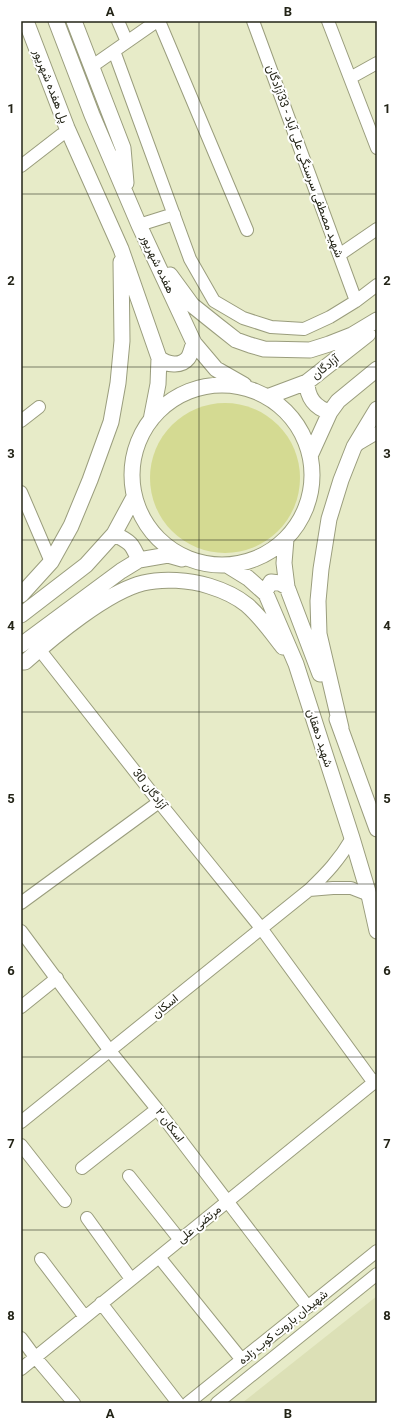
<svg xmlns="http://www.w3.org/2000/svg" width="398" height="1424" viewBox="0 0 398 1424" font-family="Roboto,Vazirmatn,sans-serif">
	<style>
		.built { fill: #dce0b6 }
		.green { fill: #d4da92 }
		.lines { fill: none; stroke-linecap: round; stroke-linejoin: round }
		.minor-casing { stroke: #9a9d7d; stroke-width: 14 }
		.major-casing { stroke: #9a9d7d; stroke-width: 17 }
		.minor { stroke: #fff; stroke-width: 12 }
		.major { stroke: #fff; stroke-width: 15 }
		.grid { fill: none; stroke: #232417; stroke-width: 1; stroke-opacity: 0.55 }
		.labels { text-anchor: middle; stroke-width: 4; stroke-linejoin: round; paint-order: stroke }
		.street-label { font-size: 12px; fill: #232417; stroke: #fff }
		.neatline { fill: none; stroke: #232417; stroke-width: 1.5 }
		.grid-label { font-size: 13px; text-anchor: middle; font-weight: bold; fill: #232417 }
	</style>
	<rect width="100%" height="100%" fill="#e7ebc8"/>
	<path class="built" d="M377,1296V1403H242Z"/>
	<path class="green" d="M150 478a75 75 0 1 1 150 0a75 75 0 1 1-150 0Z"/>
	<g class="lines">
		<g class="minor-casing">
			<path id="minor" d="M118,21L127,42
				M159,21L247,230
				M253,21L356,301
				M328,21L377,148
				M114,51L190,259L214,301L243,318L271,327L304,329L330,317L356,301L377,285
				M91,67L157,21
				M350,78L377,63
				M21,166L61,135
				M139,225L174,214
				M339,255L377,229
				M21,421L39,407
				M355,446L377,433
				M21,492L51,562
				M39,649L159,802L261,928L374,1083
				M309,890L333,888H351L369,895
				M21,903L159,802
				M21,931L110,1051L157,1109L308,1307
				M21,1007L57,978
				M21,1122L309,890C327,873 339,860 352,838
				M21,1145L65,1201
				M82,1168L157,1109
				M129,1176L180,1240
				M87,1218L131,1279
				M159,1257L242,1360
				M41,1259L85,1317
				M101,1303L178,1403
				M21,1338L35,1357L74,1403
				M21,1369L377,1080
				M188,1403L377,1251
				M217,1403L377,1274"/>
		</g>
		<g class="major-casing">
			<path id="major" d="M26,21L67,128L121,249L159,358L158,384L151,420
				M56,21L92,115L139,225L194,343L216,369L244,385
				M74,21L123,148L126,183
				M170,275L192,305L217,325L236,340L250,345L264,349L310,350L329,344L352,335L377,320
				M159,358C167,365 181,367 188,358C191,354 192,347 194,343
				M307,382C307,397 315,408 330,412
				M132 475a90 90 0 1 1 180 0a90 90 0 1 1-180 0Z
				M267,397L307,382L368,334
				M310,456L330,412L338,401L377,369
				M114,534C131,542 132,544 139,560
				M286,539L284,563L287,587L320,674
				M227,565L248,578L266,594L296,664L352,838L369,895L377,931
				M266,594V590L271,582L280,583L287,587
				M21,595L51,562L71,526L90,480L111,422L118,383L122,341L121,262
				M21,615L86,565L114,534L134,497
				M21,645L121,571L139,560L168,555L182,559
				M21,662H25C53,637 107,592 143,583C163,578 190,580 209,586C222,590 236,596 247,605C261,617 272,633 283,647
				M337,719L377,829
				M341,728L319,634L318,601L321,569L329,519L341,480L354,447L377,409"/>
		</g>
		<use href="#minor" class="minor"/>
		<use href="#major" class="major"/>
	</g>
	<path class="grid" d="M199,21V1403M21,194H377M21,367H377M21,540H377M21,712H377M21,884H377M21,1057H377M21,1230H377"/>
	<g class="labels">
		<g class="street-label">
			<text transform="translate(51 86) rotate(69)" y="4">پل هفده شهریور</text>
			<text transform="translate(305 161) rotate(70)" y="4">شهید مصطفی سرسنگی علی آباد - 33آزادگان</text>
			<text transform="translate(158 264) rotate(65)" y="4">هفده شهریور</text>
			<text transform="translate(325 367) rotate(-38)" y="4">آزادگان</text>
			<text transform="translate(320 738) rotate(72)" y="4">شهید دهقان</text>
			<text transform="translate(150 789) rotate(52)" y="4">آزادگان 30</text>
			<text transform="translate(165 1006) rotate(-39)" y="4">اسکان</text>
			<text transform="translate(170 1125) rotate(53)" y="4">اسکان ۲</text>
			<text transform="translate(199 1224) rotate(-39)" y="4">مرتضی علی</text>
			<text transform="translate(283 1327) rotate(-39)" y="4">شهیدان باروت کوب زاده</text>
		</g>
	</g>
	<rect width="398" height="1424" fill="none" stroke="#ffffff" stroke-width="44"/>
	<rect x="22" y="22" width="354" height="1380" class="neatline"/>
	<g class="grid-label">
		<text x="110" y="16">A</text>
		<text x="288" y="16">B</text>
		<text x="11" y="113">1</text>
		<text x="387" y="113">1</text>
		<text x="11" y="285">2</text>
		<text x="387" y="285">2</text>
		<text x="11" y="458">3</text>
		<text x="387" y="458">3</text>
		<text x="11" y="630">4</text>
		<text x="387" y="630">4</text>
		<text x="11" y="803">5</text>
		<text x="387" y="803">5</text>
		<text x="11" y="975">6</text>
		<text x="387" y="975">6</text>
		<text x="11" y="1148">7</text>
		<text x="387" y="1148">7</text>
		<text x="11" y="1320">8</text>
		<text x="387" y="1320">8</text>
		<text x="110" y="1418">A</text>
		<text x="288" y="1418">B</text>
	</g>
</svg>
